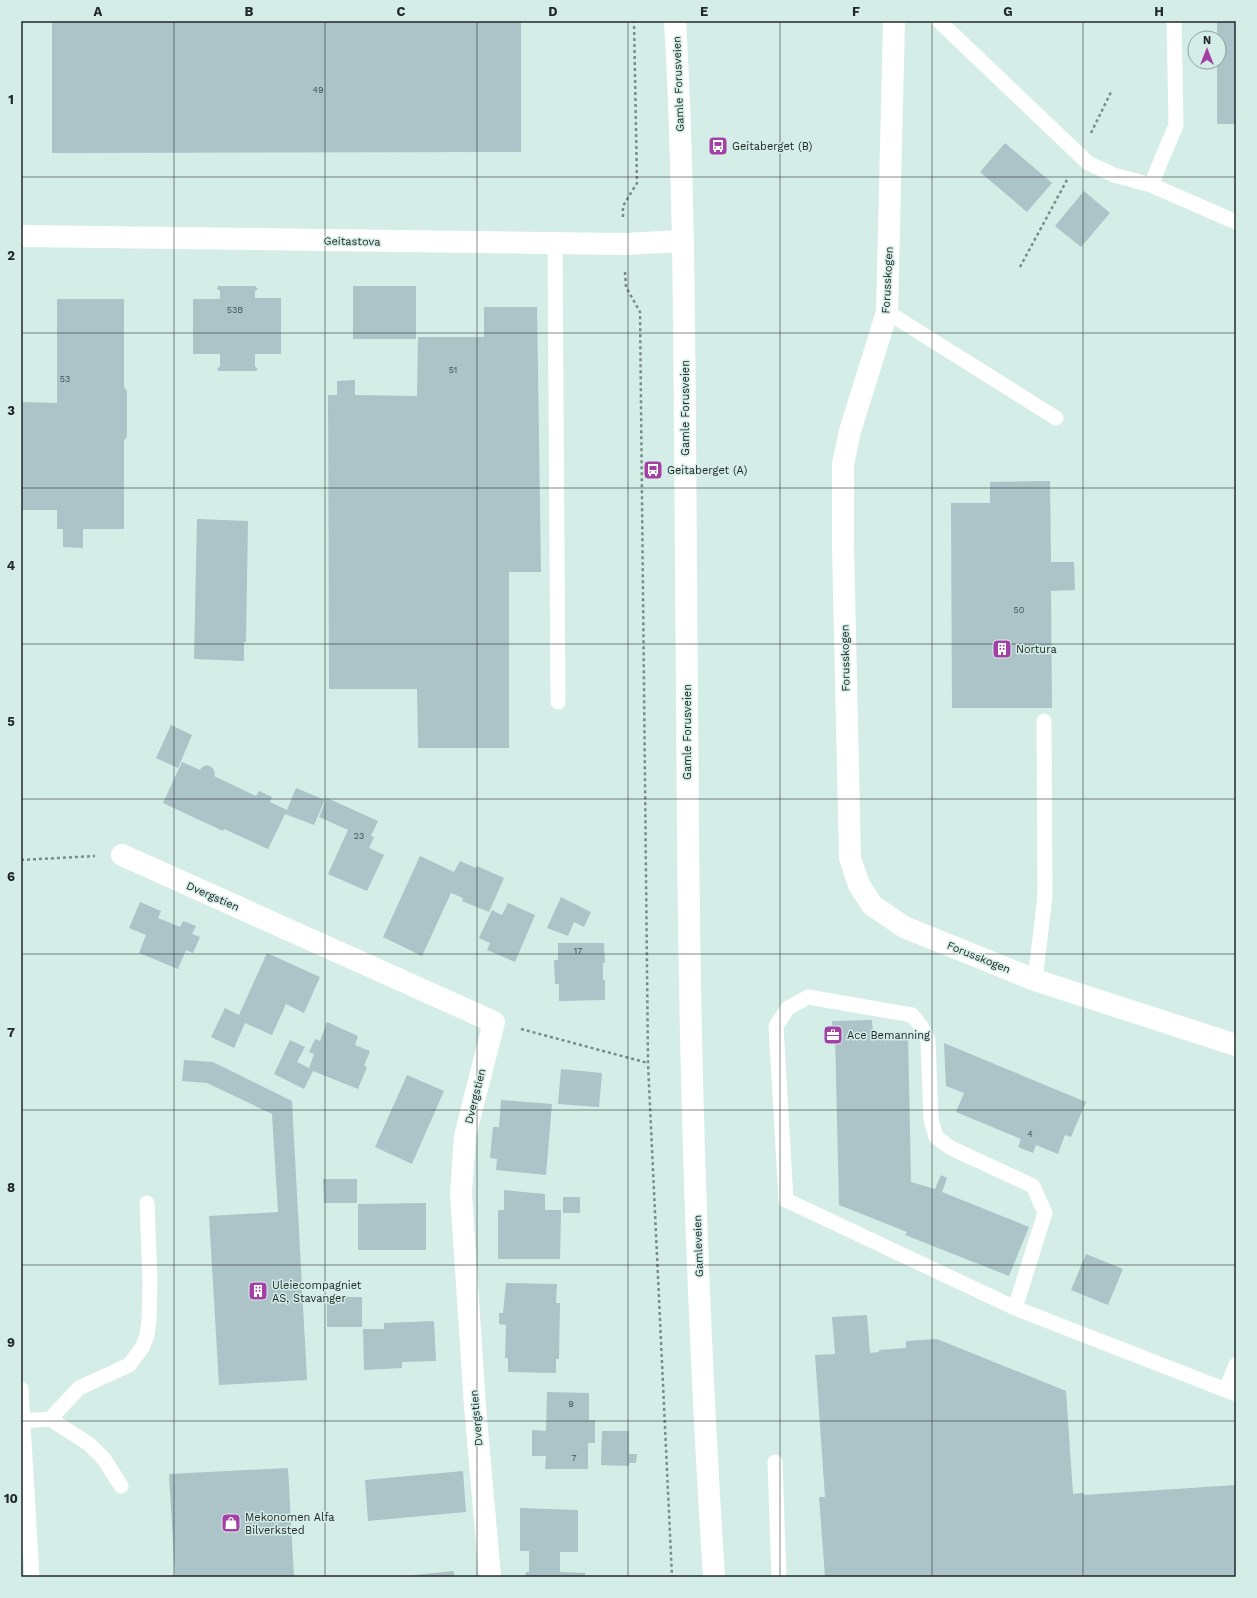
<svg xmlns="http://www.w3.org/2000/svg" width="1257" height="1598" viewBox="0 0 1257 1598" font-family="'Work Sans',sans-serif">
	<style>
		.building { fill: #acc3c8 }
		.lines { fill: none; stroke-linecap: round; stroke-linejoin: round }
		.path { stroke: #7b8b87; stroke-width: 2.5; stroke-dasharray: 3 3; stroke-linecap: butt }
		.service { stroke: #fff; stroke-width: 15 }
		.minor { stroke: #fff; stroke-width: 22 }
		.secondary { stroke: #fff; stroke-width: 22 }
		.grid { fill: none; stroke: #202927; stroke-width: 1; stroke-opacity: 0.55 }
		.labels { text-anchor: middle; stroke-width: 3; stroke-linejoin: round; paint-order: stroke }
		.number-label { font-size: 9px; fill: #43504f }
		.street-label { font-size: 11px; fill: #202927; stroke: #d5ede7 }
		.poi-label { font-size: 11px; fill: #202927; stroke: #d5ede7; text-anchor: start }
		.neatline { fill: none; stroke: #202927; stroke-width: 1.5 }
		.grid-label { font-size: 13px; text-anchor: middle; font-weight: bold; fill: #202927 }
	</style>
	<rect width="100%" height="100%" fill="#d5ede7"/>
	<path class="building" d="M52,21H521V152L52,153Z
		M1217,21H1236V124H1217V62H1219V38H1217Z
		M1005,143L1052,183L1027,212L980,172Z
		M1084,191L1110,213L1081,247L1055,226Z
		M218,286H255L258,289L255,291V298H281V354H255V366L258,369L256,371H219L217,369L220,366V354H193V299H220V291L217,289Z
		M353,286H416V339H353Z
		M57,299H124V387L127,391V437L124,440V529H83V548L63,547V529H57V510H21V402L57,403Z
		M484,307H537L541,572H509V748H418L417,689H329L328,395H337V381L355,380V395L417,396L418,337H484Z
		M1050,481L1051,562H1074L1075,590L1051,591L1052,708H952L951,503H990V482Z
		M197,519L248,521L246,642H244V661L194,659Z
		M171,725L192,735L178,768L156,758Z
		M182,762L200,770L202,767L207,765L213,768L215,774L214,776L256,796L259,791L272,797L270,802L287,810L296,788L325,800L314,825L285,814L268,849L224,829L223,831L163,803Z
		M327,798L378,821L371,836L374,837L369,848L384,855L367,891L328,874L348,830L319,817Z
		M420,856L454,872L460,861L476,868L477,866L504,878L489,912L462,901L463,898L451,893L422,956L383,937Z
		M561,897L591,912L584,927L574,922L568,936L547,928Z
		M140,902L161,911L158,918L180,927L183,921L196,926L192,934L200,937L193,953L186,950L178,969L139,953L146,935L129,928Z
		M508,903L535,915L515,962L487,950L490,943L479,938L492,910L502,915Z
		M558,943H604L605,963H603V980H605V1000L559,1001V984H555L554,960H558Z
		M267,953L320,977L304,1013L286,1004L272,1035L245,1023L234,1048L211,1037L225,1008L239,1015Z
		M872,1020L873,1033L908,1032L911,1182L935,1189L941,1175L947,1178L942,1192L1029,1227L1009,1276L905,1235L907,1232L839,1205L835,1035H832V1021Z
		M327,1022L358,1036L355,1045L370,1051L364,1066L367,1067L358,1089L313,1071L304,1089L274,1074L290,1040L305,1047L297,1062L309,1068L314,1054L309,1052L315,1039L320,1041Z
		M944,1043L1086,1102L1071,1137L1065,1135L1058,1154L1036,1145L1033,1153L1018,1147L1021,1139L956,1112L964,1093L946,1086Z
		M184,1060L213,1062L292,1101L307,1380L219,1385L209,1216L278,1212L272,1114L207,1083L182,1081Z
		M561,1069L602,1073L599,1107L558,1104Z
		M407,1075L444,1091L412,1164L375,1147Z
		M501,1100L552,1104L546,1175L496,1170L497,1159L490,1158L493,1127H499Z
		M323,1179H357V1203H324Z
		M504,1190L545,1194V1210H561L560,1259H498V1210H504Z
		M563,1197H580V1213H563Z
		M426,1203V1250H358V1204Z
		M1086,1254L1123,1269L1108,1305L1071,1290Z
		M506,1283L557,1284L556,1303H560L559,1359H556V1373L508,1372V1358H505L506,1325L499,1324V1313H503Z
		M327,1297H362V1327H327Z
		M867,1315L870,1353L879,1352V1350L906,1348V1341L937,1339L1066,1391L1073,1494L1084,1493V1495L1236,1485V1577H825L819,1497H825L815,1355L835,1354L832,1317Z
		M434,1321L436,1361L402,1362V1368L364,1370L363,1329H384V1323Z
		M547,1392L589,1393V1420H595V1443H588V1469H545L546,1456H532V1430L546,1431Z
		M602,1431H629V1454H637L636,1463H629V1466L601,1465Z
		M288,1468L294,1577H175L169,1474Z
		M463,1471L466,1512L368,1521L365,1480Z
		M520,1508L578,1510V1552H560V1572L585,1573V1577H525L526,1572H529V1551H520Z
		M454,1571V1577H414V1575Z"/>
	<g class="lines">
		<path class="path" d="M1091,133L1112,90
			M623,217V206L637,183L634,21
			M1020,267L1068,178
			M625,272L626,287L640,312L648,1063L672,1577
			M21,860L95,856
			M521,1029L648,1063"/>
		<path class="service" d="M939,21L1088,163L1114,175L1151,185L1236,222
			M1151,185L1176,125L1174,21
			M555,243L558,702
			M887,312L1056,418
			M1035,980L1045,896L1044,721
			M1015,1308L1045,1213L1033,1186L951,1148L936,1137L931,1119L928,1040L921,1026L912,1015L808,997L788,1008L776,1026L786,1200L1015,1308L1236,1394
			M21,1389L32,1577
			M1226,1389L1236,1365
			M50,1419L89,1444L104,1459L121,1486
			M23,1421L50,1419L79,1388L129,1365L142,1348L147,1335L149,1321L150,1280L147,1203
			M775,1462L779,1577"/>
		<path class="minor" d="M894,21L887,312L850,431L843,464V546L850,858L859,885L872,905L904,927L1035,980L1236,1045
			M21,236L624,244L683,241
			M122,855L494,1022L465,1136L461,1194L475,1406L490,1577"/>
		<path class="secondary" d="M675,21C683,159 684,297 685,435C686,568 687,701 688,834C690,1082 698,1330 714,1577"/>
	</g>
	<path class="grid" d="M174,21V1577M325,21V1577M477,21V1577M628,21V1577M780,21V1577M932,21V1577M1083,21V1577M21,177H1236M21,333H1236M21,488H1236M21,644H1236M21,799H1236M21,954H1236M21,1110H1236M21,1265H1236M21,1421H1236"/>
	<defs>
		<g id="bus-square" transform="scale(1)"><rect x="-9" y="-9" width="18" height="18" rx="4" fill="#a440a5" stroke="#d5ede7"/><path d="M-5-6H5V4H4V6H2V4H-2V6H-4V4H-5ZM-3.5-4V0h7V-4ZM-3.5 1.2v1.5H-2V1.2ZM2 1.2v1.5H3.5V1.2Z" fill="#fff"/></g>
		<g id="building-square" transform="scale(1)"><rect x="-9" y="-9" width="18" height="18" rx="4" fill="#a440a5" stroke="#d5ede7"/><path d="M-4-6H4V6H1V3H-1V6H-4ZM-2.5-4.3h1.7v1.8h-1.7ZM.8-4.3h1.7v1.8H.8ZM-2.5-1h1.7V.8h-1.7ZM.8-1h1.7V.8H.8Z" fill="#fff"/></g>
		<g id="office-square" transform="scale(1)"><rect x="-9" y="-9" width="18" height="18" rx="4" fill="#a440a5" stroke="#d5ede7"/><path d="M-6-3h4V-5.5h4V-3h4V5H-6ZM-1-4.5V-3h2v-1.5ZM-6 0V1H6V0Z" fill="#fff"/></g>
		<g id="shop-square" transform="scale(1)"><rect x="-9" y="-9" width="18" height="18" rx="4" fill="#a440a5" stroke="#d5ede7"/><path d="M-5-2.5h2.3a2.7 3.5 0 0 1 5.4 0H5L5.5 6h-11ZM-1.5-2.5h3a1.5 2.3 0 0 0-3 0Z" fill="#fff"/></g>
	</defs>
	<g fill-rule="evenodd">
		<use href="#bus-square" x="718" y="146"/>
		<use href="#bus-square" x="653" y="470"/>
		<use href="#building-square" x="1002" y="649"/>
		<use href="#office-square" x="833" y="1035"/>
		<use href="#building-square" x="258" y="1291"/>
		<use href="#shop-square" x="231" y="1523"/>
	</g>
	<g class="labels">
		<g class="number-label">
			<text x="318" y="93">49</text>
			<text x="235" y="313">53B</text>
			<text x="453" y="373">51</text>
			<text x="65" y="382">53</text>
			<text x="1019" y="613">50</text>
			<text x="359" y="839">23</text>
			<text x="578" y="954">17</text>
			<text x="1030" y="1137">4</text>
			<text x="571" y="1407">9</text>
			<text x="574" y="1461">7</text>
		</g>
		<g class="street-label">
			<text transform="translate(678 84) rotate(-92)" y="4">Gamle Forusveien</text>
			<text transform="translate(352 241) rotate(1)" y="4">Geitastova</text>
			<text transform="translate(887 280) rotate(-87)" y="4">Forusskogen</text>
			<text transform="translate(685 408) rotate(-90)" y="4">Gamle Forusveien</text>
			<text transform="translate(845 658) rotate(-91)" y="4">Forusskogen</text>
			<text transform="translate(687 732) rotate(-90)" y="4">Gamle Forusveien</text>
			<text transform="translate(213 896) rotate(24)" y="4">Dvergstien</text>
			<text transform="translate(979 957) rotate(22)" y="4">Forusskogen</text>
			<text transform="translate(475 1096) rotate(-76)" y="4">Dvergstien</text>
			<text transform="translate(698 1246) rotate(-92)" y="4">Gamleveien</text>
			<text transform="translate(476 1418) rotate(-95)" y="4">Dvergstien</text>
		</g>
		<g class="poi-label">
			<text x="732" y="150">Geitaberget (B)</text>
			<text x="667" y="474">Geitaberget (A)</text>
			<text x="1016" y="653">Nortura</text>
			<text x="847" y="1039">Ace Bemanning</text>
			<text x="272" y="1289">Uleiecompagniet<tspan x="272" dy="13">AS, Stavanger</tspan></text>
			<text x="245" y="1521">Mekonomen Alfa<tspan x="245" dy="13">Bilverksted</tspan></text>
		</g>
	</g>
	<rect width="1257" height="1598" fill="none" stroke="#d5ede7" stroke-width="44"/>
	<g transform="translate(1207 50)"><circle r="19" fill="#d5ede7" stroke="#8d9f9a"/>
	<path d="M0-3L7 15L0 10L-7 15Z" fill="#a440a5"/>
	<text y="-6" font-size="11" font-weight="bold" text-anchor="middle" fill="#202927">N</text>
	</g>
	<rect x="22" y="22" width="1213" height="1554" class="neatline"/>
	<g class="grid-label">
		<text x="98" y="16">A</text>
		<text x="249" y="16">B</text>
		<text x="401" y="16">C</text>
		<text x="553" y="16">D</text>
		<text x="704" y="16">E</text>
		<text x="856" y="16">F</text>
		<text x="1008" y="16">G</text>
		<text x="1159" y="16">H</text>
		<text x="11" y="104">1</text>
		<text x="11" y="260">2</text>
		<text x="11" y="415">3</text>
		<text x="11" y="570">4</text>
		<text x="11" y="726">5</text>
		<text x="11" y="881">6</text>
		<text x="11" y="1037">7</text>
		<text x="11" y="1192">8</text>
		<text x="11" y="1347">9</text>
		<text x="11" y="1503">10</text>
	</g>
</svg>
